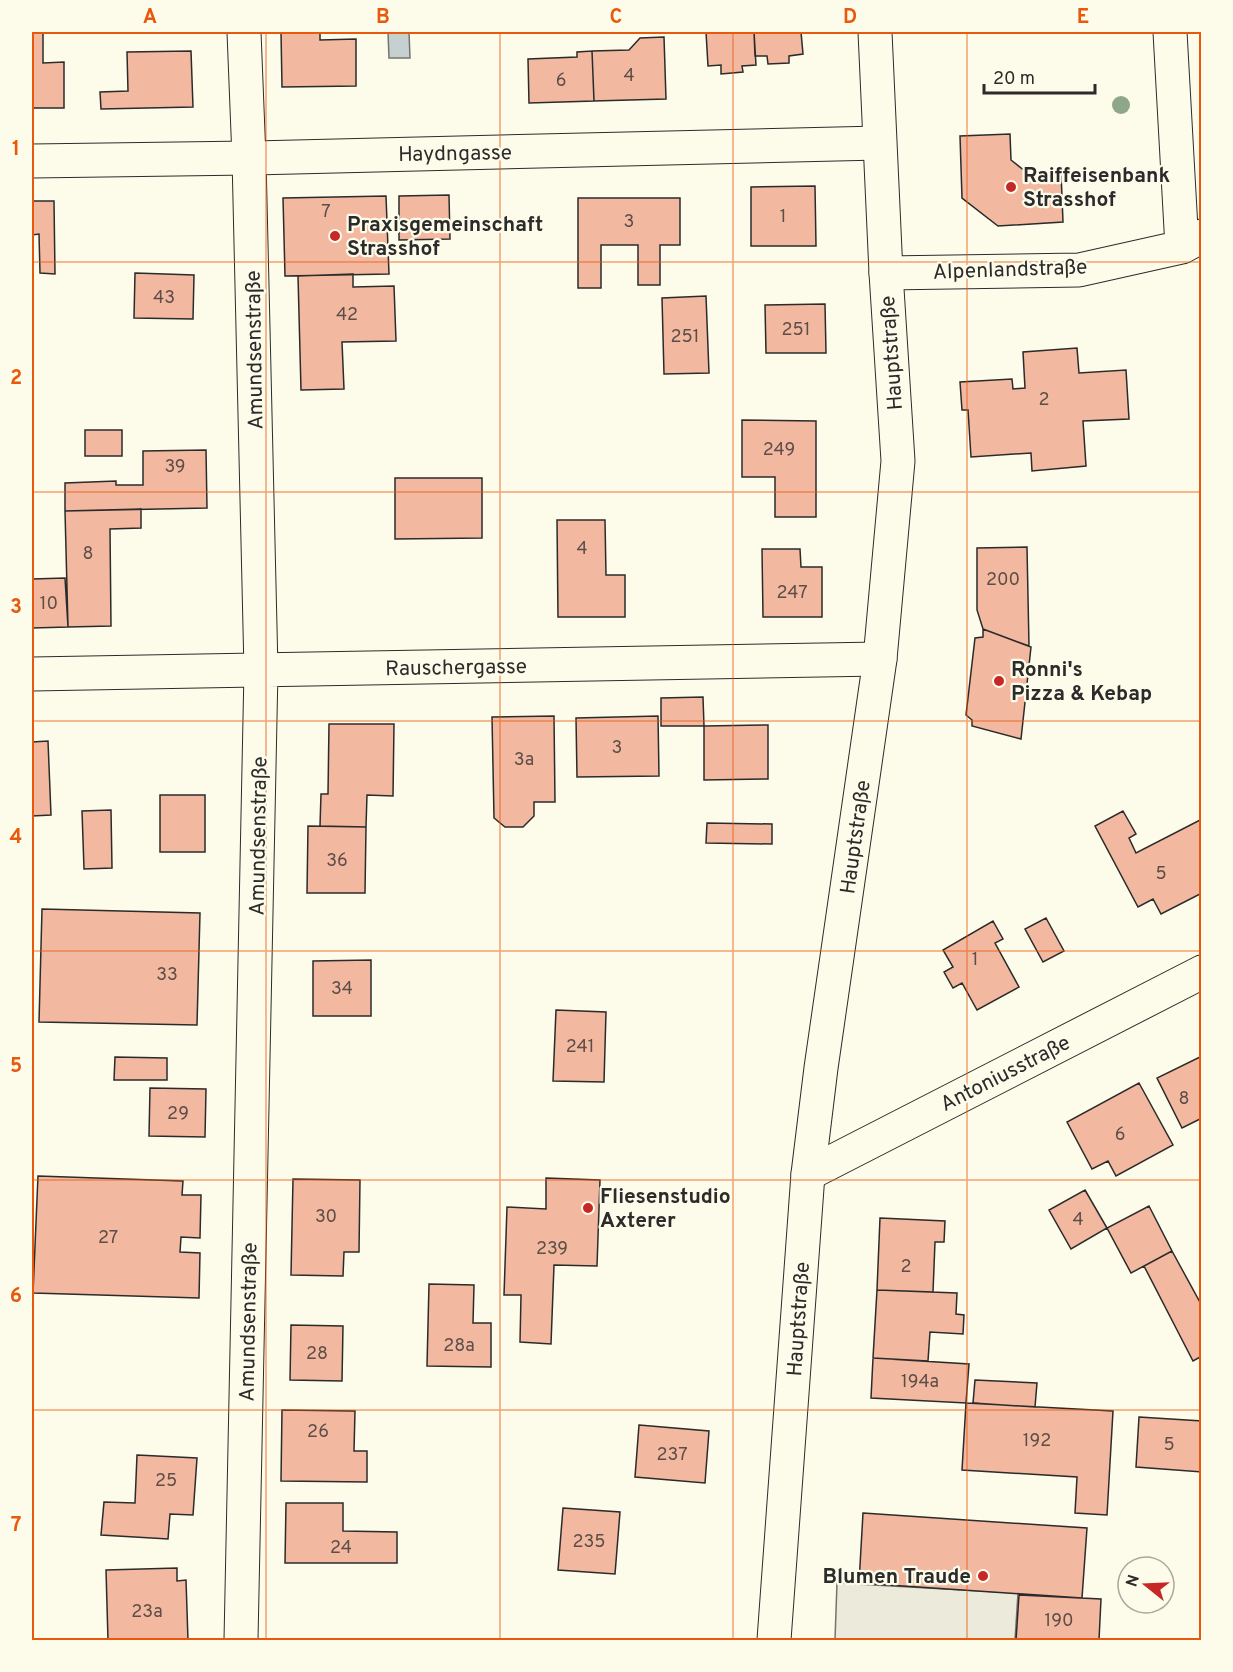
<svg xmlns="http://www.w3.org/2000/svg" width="1233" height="1672" viewBox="0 0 1233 1672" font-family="Overpass,sans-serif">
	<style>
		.parking { fill: #eceadb; stroke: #74746e; stroke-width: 1.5 }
		.water { fill: #c7d0d0; stroke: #74746e; stroke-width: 1.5 }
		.building { fill: #f2b8a0; stroke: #2b2b2b; stroke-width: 1.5 }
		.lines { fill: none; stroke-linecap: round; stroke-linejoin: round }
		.minor-casing { stroke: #2b2b2b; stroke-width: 35 }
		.major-casing { stroke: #2b2b2b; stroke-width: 35 }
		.minor { stroke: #fdfbea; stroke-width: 33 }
		.major { stroke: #fdfbea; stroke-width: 33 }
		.tree { fill: #8ea78a }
		.grid { fill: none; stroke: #e8590c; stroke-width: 1.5; stroke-opacity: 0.55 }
		.poi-dot { fill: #c62828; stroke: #fdfbea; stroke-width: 2 }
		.labels { text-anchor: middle; stroke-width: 4.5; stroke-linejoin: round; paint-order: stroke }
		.number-label { font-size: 18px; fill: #5d4e48 }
		.street-label { font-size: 21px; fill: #2b2b2b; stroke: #fdfbea }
		.poi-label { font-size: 21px; font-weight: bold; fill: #2b2b2b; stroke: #fdfbea; text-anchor: start }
		.neatline { fill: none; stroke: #e8590c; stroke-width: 2 }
		.grid-label { font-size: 20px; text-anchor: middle; font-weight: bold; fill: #e8590c }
	</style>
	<rect width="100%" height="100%" fill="#fdfbea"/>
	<path class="parking" d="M837,1583L1018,1593L1015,1640H835Z"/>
	<path class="water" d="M388,32H409L410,58H389Z"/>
	<path class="building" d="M32,32H43V63L64,62V108H32Z
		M281,32H320V40L356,39V86L282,87Z
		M706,32H754L756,65L742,66L743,72L721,74V65L708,66Z
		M754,32H801L803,54L789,56V63L768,64L767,56H755Z
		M664,37L666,99L594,101L592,51L629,50L640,38Z
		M191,51L193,107L101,109L100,92L128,91L127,52Z
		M592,51L594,101L529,103L528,59L577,57V52Z
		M1010,134L1011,160L1030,175L1061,172L1063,222L998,226L962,198L960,136Z
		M815,186L816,246H751V187Z
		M449,195L450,239L399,240V196Z
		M386,196L389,274L285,276L283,198Z
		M578,198H680V245H660V285H638V245H601V288H578Z
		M32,201H54L55,274L40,273L39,234L32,235Z
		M135,273L194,275L193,319L134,318Z
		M353,274V287L394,286L396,341L342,342L344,389L301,390L298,276Z
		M706,296L709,373L664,374L662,298Z
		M825,304L826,353H766L765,305Z
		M1077,348L1079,373L1126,370L1129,419L1083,421L1086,466L1032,471L1031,453L971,457L968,410H962L960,382L1012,379L1013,389L1025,388L1023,352Z
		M742,420L816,421V517H775V477H742Z
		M85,430H122V456H85Z
		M206,450L207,508L65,511V483L116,481V485H143V451Z
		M395,478H482V538L395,539Z
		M141,509V528L110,529L111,626L68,627L65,511Z
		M557,520H605L606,575H625V617H558Z
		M1027,547L1029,646L983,629L977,610V548Z
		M762,549H800L801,567H822V617H763Z
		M65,578L68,627L32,628V579Z
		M983,629L1031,647L1021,739L972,726V720L966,715L975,638L983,637Z
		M703,697L704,726H661V698Z
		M554,716L555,802H534V816L523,827H505L494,818L492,717Z
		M658,716L659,776L577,777L576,718Z
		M329,724H394L393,796L367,795L366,827L320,826L321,794H328Z
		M768,725V779L704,780V726Z
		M48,741L51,815L32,816V742Z
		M160,795H205V852H160Z
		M111,810L112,868L84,869L82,811Z
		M1123,811L1136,834L1129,838L1136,853L1202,819V893L1161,914L1153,899L1138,907L1095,826Z
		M707,823L772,824V844L706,843Z
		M308,826L366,827L365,893H307Z
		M42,909L200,913L197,1025L39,1022Z
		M1046,918L1064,951L1043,962L1025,929Z
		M993,921L1003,939L995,943L1019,987L977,1010L962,983L953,988L944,972L953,967L943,950Z
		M371,960V1016H313V961Z
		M556,1010L606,1012L604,1082L553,1081Z
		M1202,1056V1118L1182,1128L1157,1078Z
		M115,1057L167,1058V1080H114Z
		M1139,1083L1173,1145L1116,1176L1108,1161L1092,1169L1067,1122Z
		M150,1088L206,1089L205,1137L149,1136Z
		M38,1176L183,1181L182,1195H201L200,1238L181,1237L180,1252L200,1253L199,1298L33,1293Z
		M546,1178L600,1180L597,1266L554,1265L551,1344L520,1342L521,1295H504L507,1207L546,1209Z
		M293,1179L360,1180L359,1252H344L343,1276L291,1275Z
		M1085,1190L1107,1228L1071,1249L1049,1210Z
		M1149,1206L1172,1251L1131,1273L1107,1228Z
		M880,1218L945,1221L944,1242H935L933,1292L877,1290Z
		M1172,1251L1202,1306V1356L1193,1361L1144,1266Z
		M429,1284L474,1285L473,1323H491V1367L427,1366Z
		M877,1290L957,1293L956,1314L964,1315L963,1334L930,1332L928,1361L873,1358Z
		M291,1325L343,1326L342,1381L290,1380Z
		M873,1358L969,1364L966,1403L871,1398Z
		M975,1380L1037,1383L1035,1407L973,1403Z
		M966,1403L1113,1411L1107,1515L1075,1513L1077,1477L962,1470Z
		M282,1410L355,1411L354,1451H367V1482L281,1481Z
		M1139,1417L1202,1421V1472L1136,1467Z
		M639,1425L709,1431L705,1483L635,1477Z
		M137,1455L197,1458L193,1515L170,1514L168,1539L101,1535L104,1502L135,1503Z
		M286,1503H343V1531L397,1532V1563H285Z
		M563,1508L620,1512L615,1574L558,1570Z
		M863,1513L1087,1528L1082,1598L859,1583Z
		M177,1568V1581L186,1580L188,1640H108L106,1570Z
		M1019,1595L1101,1599L1099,1640H1016Z"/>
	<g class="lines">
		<g class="minor-casing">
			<path id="minor" d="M1170,32L1182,247
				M32,161L249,158L879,143
				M886,273L1079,270L1182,247L1202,236
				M32,674L880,659
				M808,1174L1202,972
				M241,1640L261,670L249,158L244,32"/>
		</g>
		<g class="major-casing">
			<path id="major" d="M774,1640L808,1174L821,1068L880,659L898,461L886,273L875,32"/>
		</g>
		<use href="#minor" class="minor"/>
		<use href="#major" class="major"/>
	</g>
	<circle class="tree" cx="1121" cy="105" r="9"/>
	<path class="grid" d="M266,32V1640M500,32V1640M733,32V1640M967,32V1640M32,262H1202M32,492H1202M32,721H1202M32,951H1202M32,1180H1202M32,1410H1202"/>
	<g class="poi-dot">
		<circle cx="1011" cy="187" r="6"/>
		<circle cx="335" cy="236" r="6"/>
		<circle cx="999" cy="681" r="6"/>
		<circle cx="588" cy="1208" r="6"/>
		<circle cx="983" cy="1576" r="6"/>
	</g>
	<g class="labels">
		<g class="number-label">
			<text x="629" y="81">4</text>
			<text x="561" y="86">6</text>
			<text x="326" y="217">7</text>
			<text x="783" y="222">1</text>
			<text x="629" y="227">3</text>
			<text x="164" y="303">43</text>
			<text x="347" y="320">42</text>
			<text x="796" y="335">251</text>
			<text x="685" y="342">251</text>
			<text x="1044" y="405">2</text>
			<text x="779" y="455">249</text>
			<text x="175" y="472">39</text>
			<text x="582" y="554">4</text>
			<text x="88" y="559">8</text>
			<text x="1003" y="585">200</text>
			<text x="792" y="598">247</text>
			<text x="49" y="609">10</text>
			<text x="617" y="753">3</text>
			<text x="524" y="765">3a</text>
			<text x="337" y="866">36</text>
			<text x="1161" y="879">5</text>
			<text x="975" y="965">1</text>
			<text x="167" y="980">33</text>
			<text x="342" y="994">34</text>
			<text x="580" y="1052">241</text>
			<text x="1184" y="1104">8</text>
			<text x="178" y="1119">29</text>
			<text x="1120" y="1140">6</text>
			<text x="326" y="1222">30</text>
			<text x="1078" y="1225">4</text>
			<text x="108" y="1243">27</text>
			<text x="552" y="1254">239</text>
			<text x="906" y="1272">2</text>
			<text x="459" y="1351">28a</text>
			<text x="317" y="1359">28</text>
			<text x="920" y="1387">194a</text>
			<text x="318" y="1437">26</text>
			<text x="1037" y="1446">192</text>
			<text x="1169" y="1450">5</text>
			<text x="672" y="1460">237</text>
			<text x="166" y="1486">25</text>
			<text x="589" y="1547">235</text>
			<text x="341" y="1553">24</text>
			<text x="147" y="1617">23a</text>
			<text x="1059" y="1626">190</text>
		</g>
		<g class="street-label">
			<text transform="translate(455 153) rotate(-1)" y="7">Haydngasse</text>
			<text transform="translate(1010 269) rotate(-2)" y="7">Alpenlandstraße</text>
			<text transform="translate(254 350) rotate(-91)" y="7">Amundsenstraße</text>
			<text transform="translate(891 353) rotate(-94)" y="7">Hauptstraße</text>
			<text transform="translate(456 667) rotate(-1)" y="7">Rauschergasse</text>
			<text transform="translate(258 836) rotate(-89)" y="7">Amundsenstraße</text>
			<text transform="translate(855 837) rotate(-82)" y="7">Hauptstraße</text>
			<text transform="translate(1005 1073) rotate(-27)" y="7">Antoniusstraße</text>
			<text transform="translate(798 1319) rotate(-86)" y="7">Hauptstraße</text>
			<text transform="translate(248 1322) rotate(-89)" y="7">Amundsenstraße</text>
		</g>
		<g class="poi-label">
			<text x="1023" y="182">Raiffeisenbank<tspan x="1023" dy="24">Strasshof</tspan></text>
			<text x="347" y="231">Praxisgemeinschaft<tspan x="347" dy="24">Strasshof</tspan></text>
			<text x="1011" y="676">Ronni's<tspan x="1011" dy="24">Pizza &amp; Kebap</tspan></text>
			<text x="600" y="1203">Fliesenstudio<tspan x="600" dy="24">Axterer</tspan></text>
			<text x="971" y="1583" text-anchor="end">Blumen Traude</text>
		</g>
	</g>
	<rect width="1233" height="1672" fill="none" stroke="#fdfbea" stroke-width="66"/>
	<g transform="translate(1146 1585) rotate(288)"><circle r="28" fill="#fdfbea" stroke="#a9a89e" stroke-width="1.5"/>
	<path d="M0-4.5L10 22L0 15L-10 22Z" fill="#c62828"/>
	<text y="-9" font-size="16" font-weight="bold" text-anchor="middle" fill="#2b2b2b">N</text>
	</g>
	<path d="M984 84v9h111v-9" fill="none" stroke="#2b2b2b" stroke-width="3"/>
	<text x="993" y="84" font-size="18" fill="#2b2b2b" stroke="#fdfbea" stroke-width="4.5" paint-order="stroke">20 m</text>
	<rect x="33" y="33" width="1167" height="1606" class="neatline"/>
	<g class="grid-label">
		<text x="150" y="23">A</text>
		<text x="383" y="23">B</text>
		<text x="616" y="23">C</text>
		<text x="850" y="23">D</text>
		<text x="1083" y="23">E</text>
		<text x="16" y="155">1</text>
		<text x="16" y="384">2</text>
		<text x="16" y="613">3</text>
		<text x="16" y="843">4</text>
		<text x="16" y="1072">5</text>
		<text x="16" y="1302">6</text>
		<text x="16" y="1531">7</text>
	</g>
</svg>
